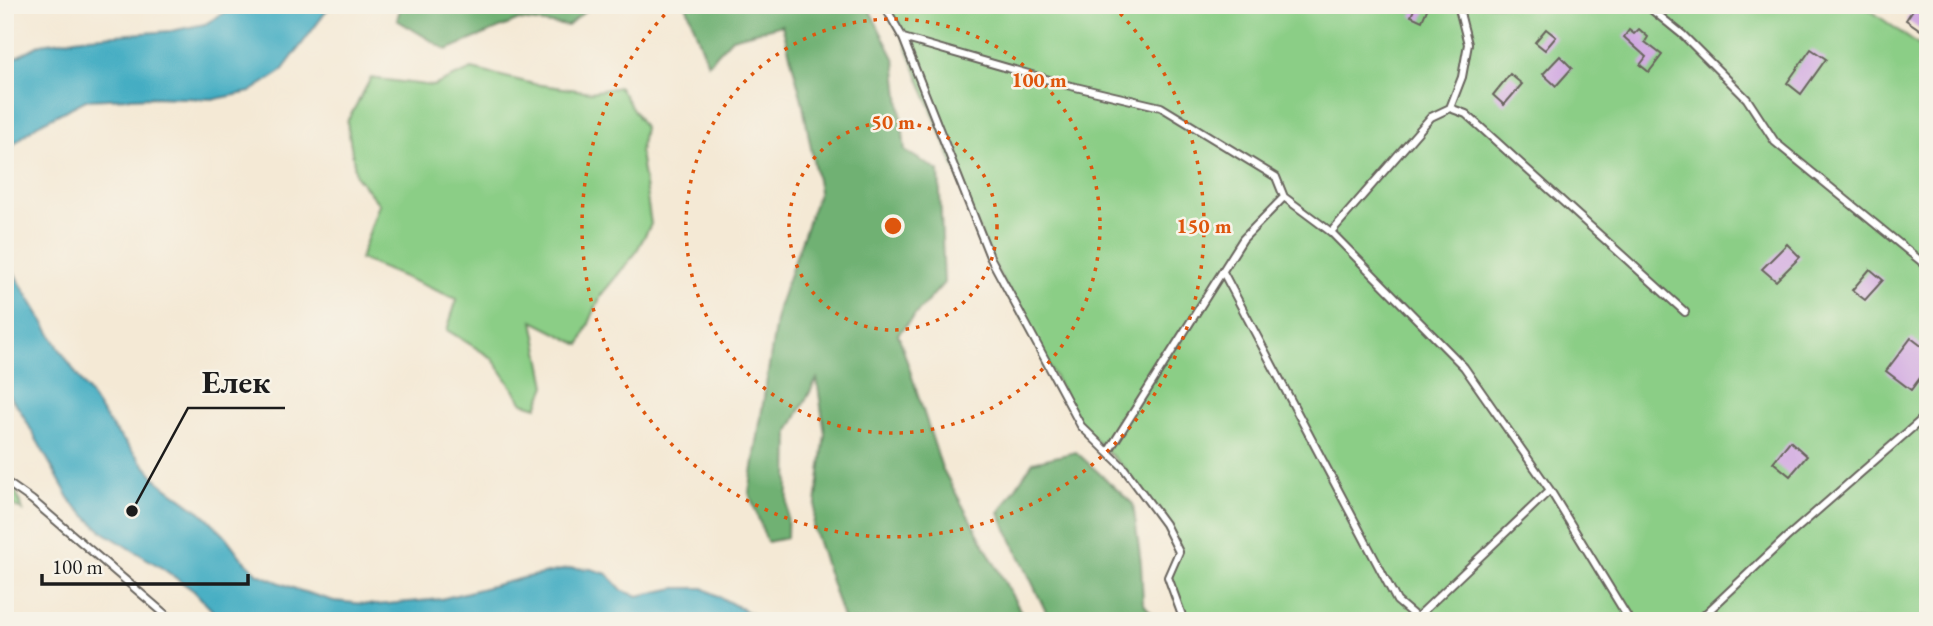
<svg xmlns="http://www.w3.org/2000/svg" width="1933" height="626" viewBox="0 0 1933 626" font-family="'EB Garamond',serif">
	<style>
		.green { fill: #8bce86; stroke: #547551; stroke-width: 2 }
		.forest { fill: #70b173; stroke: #466648; stroke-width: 2 }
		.water { fill: #44adc3; stroke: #306470; stroke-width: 2 }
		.building { fill: #d0a7e1 }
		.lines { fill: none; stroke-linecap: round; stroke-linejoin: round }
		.service-casing { stroke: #68645d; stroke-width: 10 }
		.service { stroke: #fff; stroke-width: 6 }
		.ring { fill: none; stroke: #de560d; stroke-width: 3.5; stroke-dasharray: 3.5 7 }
		.centre { fill: #de560d; stroke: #f7f3e8; stroke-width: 3.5 }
		.ring-label { font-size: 21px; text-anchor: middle; font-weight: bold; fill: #de560d; stroke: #f7f3e8; stroke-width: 5; stroke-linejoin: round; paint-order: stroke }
		.leader { fill: none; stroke: #1c1c1c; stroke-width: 2.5 }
		.callout-dot { fill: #1c1c1c; stroke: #f7f3e8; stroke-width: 2.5 }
		.callout-label { font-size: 33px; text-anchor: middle; font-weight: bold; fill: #1c1c1c; stroke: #f7f3e8; stroke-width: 5; stroke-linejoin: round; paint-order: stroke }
	</style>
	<rect width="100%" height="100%" fill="#f7f3e8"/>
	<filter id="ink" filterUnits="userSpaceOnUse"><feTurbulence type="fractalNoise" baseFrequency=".0143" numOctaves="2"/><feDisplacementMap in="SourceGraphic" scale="14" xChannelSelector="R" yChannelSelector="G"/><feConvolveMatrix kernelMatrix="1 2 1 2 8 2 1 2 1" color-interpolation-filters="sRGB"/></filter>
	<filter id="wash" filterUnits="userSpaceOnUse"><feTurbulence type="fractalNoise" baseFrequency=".00686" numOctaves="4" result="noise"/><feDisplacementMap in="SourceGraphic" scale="28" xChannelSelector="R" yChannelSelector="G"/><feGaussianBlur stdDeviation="1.57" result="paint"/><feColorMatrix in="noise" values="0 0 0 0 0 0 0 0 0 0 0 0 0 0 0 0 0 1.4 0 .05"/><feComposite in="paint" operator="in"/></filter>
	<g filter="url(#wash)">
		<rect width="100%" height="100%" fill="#f4e9d5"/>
		<path class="green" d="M884,5H1863L1928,52V621H1184L1168,577L1179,552L1165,524L1123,467L1081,426L990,257L903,38Z
			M472,69L534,84L591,92L619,87L644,127L640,152L651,224L635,254L601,295L580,345L533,321L546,386L537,407L523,403L492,358L447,330L457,299L360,259L379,204L356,176L347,122L371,78L433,86Z
			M5,461L23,511L5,500Z"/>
		<path class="forest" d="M401,5H592L568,26L519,20L447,50L397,20Z
			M686,5H867L895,60L905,151L939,171L944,283L898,334L942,468L1026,621H844L813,527L825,434L817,379L789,431L787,538L767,542L749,493L778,308L819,191L802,100L782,25L732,38L708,64Z
			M1076,452L1133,504L1141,563L1143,603L1158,621H1055L1047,614L999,513L1033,462Z"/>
		<path class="water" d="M237,5H331L281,72L250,92L216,99L151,97L86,100L37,125L14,144L5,168V63L41,44L89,37L171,31L205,24Z
			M5,246L14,273L59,348L111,426L159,482L207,517L225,536L241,557L258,574L298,590L334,601L376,605L441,599L523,578L572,568L591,569L607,574L623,591L638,596L675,588H703L764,621H222L194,591L162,568L103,532L72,503L20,410L5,390Z"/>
		<g id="blocks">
			<path class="building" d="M1416,5H1429L1422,21L1411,16Z
				M1916,5H1920L1928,10V35L1906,20Z
				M1546,29L1556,37L1545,50L1535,42Z
				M1639,29L1648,37L1645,42L1662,55L1649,72L1640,65L1646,57L1624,37L1629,30L1634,34Z
				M1811,49L1826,59L1801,94L1787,83Z
				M1560,56L1572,68L1556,86L1543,74Z
				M1510,74L1522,84L1504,105L1493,95Z
				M1787,244L1800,257L1776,281L1762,269Z
				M1870,269L1883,280L1865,300L1852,290Z
				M1911,338L1928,351V367L1911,390L1886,371Z
				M1790,441L1807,456L1790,476L1773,462Z"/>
		</g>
	</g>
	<g filter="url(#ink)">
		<use href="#blocks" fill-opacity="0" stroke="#68645d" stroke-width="2"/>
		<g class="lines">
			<g class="service-casing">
				<path id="service" d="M884,5L903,38L990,257L1081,426L1123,467L1165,524L1179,552L1168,577L1184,621
					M1646,5L1683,35L1747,99L1775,142L1928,267
					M903,38L1067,85L1161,107L1276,177L1284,197L1331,232L1464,367L1550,490L1630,621
					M1450,108L1462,77L1468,44L1458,5
					M1331,232L1431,117L1450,108L1466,114L1685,312
					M1223,272L1397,601L1417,618
					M1108,452L1243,239L1284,197
					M5,481L32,500L173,621
					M1415,619L1550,490
					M1698,621L1786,538L1928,414"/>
			</g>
			<use href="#service" class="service"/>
		</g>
	</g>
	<g class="ring">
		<circle cx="893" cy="226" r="104"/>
		<circle cx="893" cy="226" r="207"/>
		<path d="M1113 6A311 311 0 1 1 673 6"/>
	</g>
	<circle cx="893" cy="226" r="10" class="centre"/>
	<g class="ring-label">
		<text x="1039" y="87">100 m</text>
		<text x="893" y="129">50 m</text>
		<text x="1204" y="233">150 m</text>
	</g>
	<path class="leader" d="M132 511L188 408H285"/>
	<circle class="callout-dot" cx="132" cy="511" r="7"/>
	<g class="callout-label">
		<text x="236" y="393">Елек</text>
	</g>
	<rect width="1933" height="626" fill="none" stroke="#f7f3e8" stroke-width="28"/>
	<path d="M42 574v10h206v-10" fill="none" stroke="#1c1c1c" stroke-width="3.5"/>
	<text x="52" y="574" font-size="21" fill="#1c1c1c" stroke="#f7f3e8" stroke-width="5" paint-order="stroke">100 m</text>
</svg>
